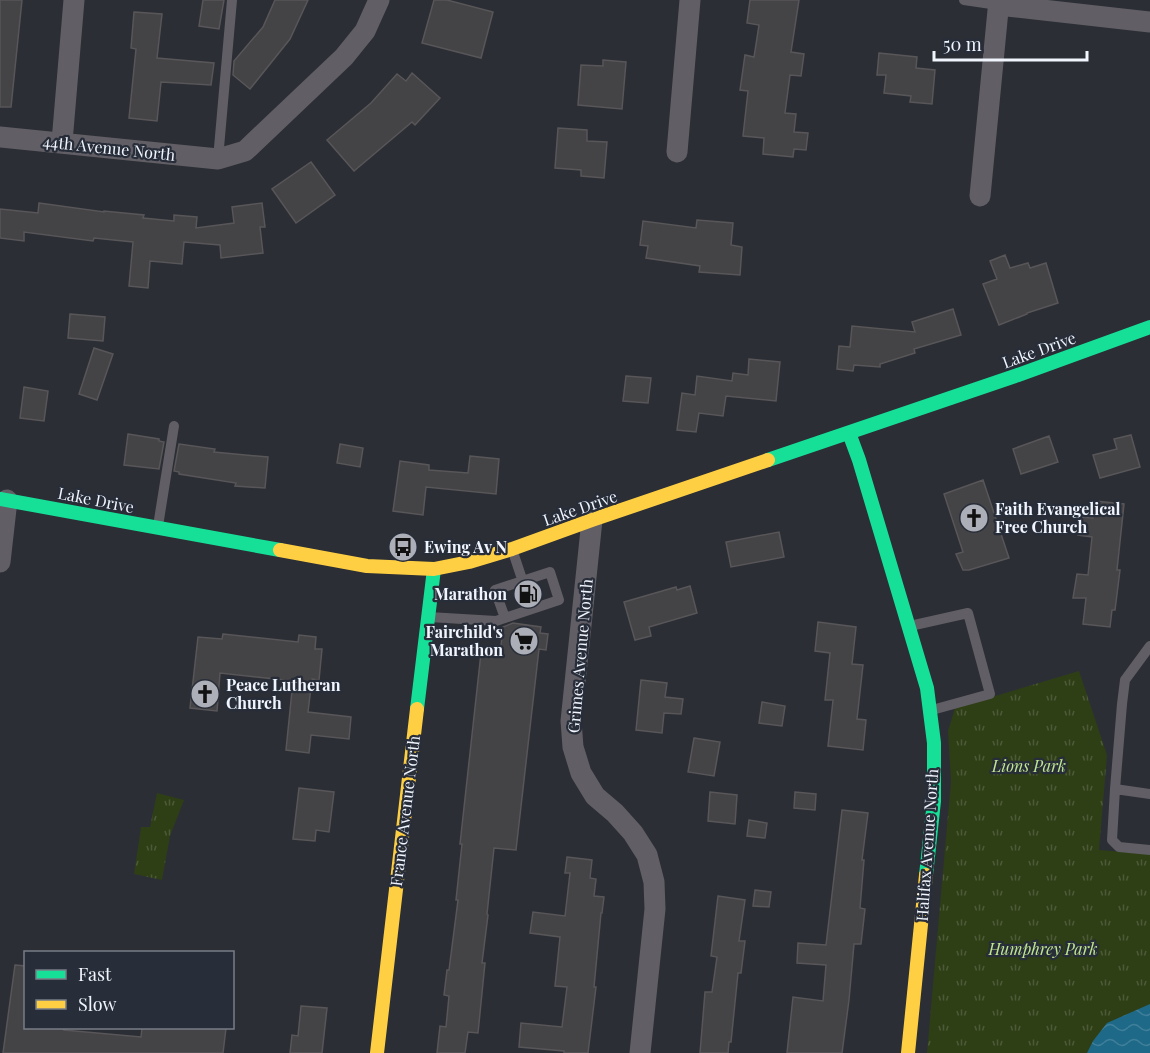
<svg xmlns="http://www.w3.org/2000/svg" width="1150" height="1053" viewBox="0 0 1150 1053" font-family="'Playfair Display',serif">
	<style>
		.park { fill: url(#park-tufts) }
		.water { fill: url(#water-waves) }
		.building { fill: #444345; stroke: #585658; stroke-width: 1.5 }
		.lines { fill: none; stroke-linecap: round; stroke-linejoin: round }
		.lane { stroke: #615e65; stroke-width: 10 }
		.street { stroke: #615e65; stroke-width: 21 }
		.fast { stroke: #16e098; stroke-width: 14 }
		.slow { stroke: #ffcf43; stroke-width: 14 }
		.labels { text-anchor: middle; stroke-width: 4.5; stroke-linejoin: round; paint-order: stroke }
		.street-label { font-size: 16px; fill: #f1f5fd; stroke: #272d39 }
		.poi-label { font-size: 16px; font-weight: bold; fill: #f1f5fd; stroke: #272d39; text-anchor: start }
		.park-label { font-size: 16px; font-style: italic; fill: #c0e78f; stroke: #272d39 }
	</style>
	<defs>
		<pattern id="park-tufts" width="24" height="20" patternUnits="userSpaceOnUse" patternTransform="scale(1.5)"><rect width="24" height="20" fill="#2e3e15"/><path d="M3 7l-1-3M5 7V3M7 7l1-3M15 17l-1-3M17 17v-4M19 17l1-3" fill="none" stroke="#4d5a38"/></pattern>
		<pattern id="water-waves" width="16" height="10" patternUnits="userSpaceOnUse" patternTransform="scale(1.5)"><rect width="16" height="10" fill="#1e6988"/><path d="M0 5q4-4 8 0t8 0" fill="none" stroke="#3f7f9a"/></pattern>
	</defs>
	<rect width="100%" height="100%" fill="#2b2e35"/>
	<path class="park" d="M1079,671L1107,755L1099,850L1150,854V1053H927L951,781L948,731L955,708Z
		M157,793L184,800L170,836L162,880L134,874L141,827H150Z"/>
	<path class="water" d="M1150,1004V1053H1087L1093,1041L1107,1023Z"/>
	<path class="building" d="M0,0H22L11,107H0Z
		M203,0H224L219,29L199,26Z
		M275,0H308L290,39L250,89L233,75L234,61L263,27Z
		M434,0H447L493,12L481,58L422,43Z
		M750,0H799L791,52L804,54L801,76L790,75L785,113L796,114L794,132L808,133L806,150L794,149L793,157L763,154L764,138L743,136L748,91L740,90L745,55L754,57L759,25L747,23Z
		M134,12L162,14L157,58L214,63L211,85L161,82L157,121L129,118L136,49L131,48Z
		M879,53L917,57L916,68L935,70L932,104L910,102L911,96L884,93L886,75H877Z
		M603,60L626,62L622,109L578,105L581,65L603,66Z
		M412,73L440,98L415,125L412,122L354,171L327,140L371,103L397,74L406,81Z
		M558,128L587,130V141L607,142L604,178L581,176V170L555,168Z
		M311,162L335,195L296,223L272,189Z
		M39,203L104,212V211L144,215L143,218L174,221V215L197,217L196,228L234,223L232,207L262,203L265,227H260L263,253L221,258L220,245L184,242L182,264L150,261L148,288L129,286L133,242L94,238L93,241L24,232V241L0,238V209L38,213Z
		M697,220L733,223L731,245L742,247L740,275L699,272L700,266L646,258L648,246L640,245L643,221L696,228Z
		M1005,255L1010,268L1028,263L1030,268L1046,263L1058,303L1027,313V314L999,325L983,284L997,279L990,261Z
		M953,309L961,335L914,349L915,353L880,364V367L854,365L853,371L837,369L839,346L850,347L852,326L915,332L912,322Z
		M70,314L105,317L103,341L68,338Z
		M94,348L113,354L97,400L79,394Z
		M749,359L780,362L776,401L726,396L723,416L699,413L696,432L677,430L682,393L695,395L697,376L732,381L733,373L748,375Z
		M626,376L651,378L648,403L623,401Z
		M24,387L48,391L44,421L20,418Z
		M128,434L159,439V441L164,442L159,469L124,465Z
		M1131,435L1140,467L1100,478L1093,455L1117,449L1114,439Z
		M1049,436L1058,462L1021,474L1013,449Z
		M179,444L215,449L214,452L268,457L265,488L235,486L236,483L179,474V472L174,471Z
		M340,444L363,448L360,467L337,463Z
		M470,456L499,459L496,494L426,487L423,515L393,511L400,461L429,465V470L468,473Z
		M983,480L1009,558L969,570H963L956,554L963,552L944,494Z
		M1095,501L1124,504L1117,570H1120L1115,610H1112L1110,627L1083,624L1086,598H1073L1077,574L1088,575L1092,537L1078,535L1080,517L1093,518Z
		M779,532L784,557L731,567L726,542Z
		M690,586L697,613L649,627L651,636L635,640L624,602L676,587L677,590Z
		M818,622L856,627L852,664L863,665L857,719L866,720L863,750L828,746L833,700H825L830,653L815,651Z
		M513,623L541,627L540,633L548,634L546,650L539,649L516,850L494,848L487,914L488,915L482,963H485L478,1033L468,1032L465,1053H437L440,1026L446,1027L449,996L444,995L447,970H449L458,900H456L462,844H460L481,653L500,655L503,627Z
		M223,634L298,642L299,635L316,637L315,649H322L319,680L312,679L308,712L351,717L349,739L311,735L309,753L286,750L293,681L220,673L217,711L190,708L198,637L222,639Z
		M641,680L667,683L665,697L683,699L681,714L664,713L662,733L636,730Z
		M762,702L785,706L782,726L759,723Z
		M694,738L720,742L714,776L688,772Z
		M299,788L334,792L329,832L316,830L315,841L293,839Z
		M710,792L737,795L735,824L708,821Z
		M795,792L816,794L815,810L794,808Z
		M842,810L868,813L862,860H864L860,908L865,909L861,944H854L849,1000L842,1053H787L793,997L823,1001L826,965L797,963L798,943L826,945Z
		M749,820L767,823L765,838L747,836Z
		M567,857L592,860L590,878L596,879L594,896L604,897L602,913H601L594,987H596L588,1053H564V1051L519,1047L521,1023L562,1027L567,987L555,986L560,937L530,933L533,912L565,916L570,873H565Z
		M755,890L771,892L769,907L753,906Z
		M718,896L745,900L739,941H745L741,973H738L731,1042H729L728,1053H700L705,992H712L717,957L711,956Z
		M15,965L26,966V1028H64V1030L141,1037L142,1028H226L223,1053H3Z
		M301,1006L327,1008L322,1053H290L292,1035L298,1036Z"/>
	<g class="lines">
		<path class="lane" d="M964,0L998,5
			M218,159L232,0
			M158,526L174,426
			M512,549L524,585
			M429,617L496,621L559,600L550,572L495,590L505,618
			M910,626L968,613L990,694L932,710
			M1150,646L1125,680L1122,704L1115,789L1112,840L1119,847L1150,850
			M1115,789L1150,794"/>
		<path class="street" d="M998,5L1150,22
			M0,137L218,159L245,151L344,57L365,31L379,0
			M62,142L74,0
			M677,152L690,0
			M980,196L999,0
			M592,520L571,721L573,747L581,773L595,796L615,813L633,833L647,855L654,882L655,909L640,1053
			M0,562L7,500"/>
		<path class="fast" d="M849,433L859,460L927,688L934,743V801L926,875
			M768,460L1018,375L1150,327
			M0,499L280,550
			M417,709L434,569"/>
		<path class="slow" d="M280,550L367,566L434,569L469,562L512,549L592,520L768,460
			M377,1053L417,709
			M908,1053L926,875"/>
	</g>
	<defs>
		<g id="church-disc" transform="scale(1.5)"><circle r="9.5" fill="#acafb7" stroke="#272d39"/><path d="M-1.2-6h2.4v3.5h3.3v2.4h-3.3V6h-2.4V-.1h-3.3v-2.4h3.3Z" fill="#111"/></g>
		<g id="bus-disc" transform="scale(1.5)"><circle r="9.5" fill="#acafb7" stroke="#272d39"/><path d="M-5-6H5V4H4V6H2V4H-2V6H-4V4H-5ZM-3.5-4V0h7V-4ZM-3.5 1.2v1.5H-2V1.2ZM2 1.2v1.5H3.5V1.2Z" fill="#111"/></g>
		<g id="fuel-disc" transform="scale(1.5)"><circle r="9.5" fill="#acafb7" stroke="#272d39"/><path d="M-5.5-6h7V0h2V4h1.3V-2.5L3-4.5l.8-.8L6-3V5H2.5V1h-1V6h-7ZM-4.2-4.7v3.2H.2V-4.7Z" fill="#111"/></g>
		<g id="supermarket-disc" transform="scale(1.5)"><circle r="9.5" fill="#acafb7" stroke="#272d39"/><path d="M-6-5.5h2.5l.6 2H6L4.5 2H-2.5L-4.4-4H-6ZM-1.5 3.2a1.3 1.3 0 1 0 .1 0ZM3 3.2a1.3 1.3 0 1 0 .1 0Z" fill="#111"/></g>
	</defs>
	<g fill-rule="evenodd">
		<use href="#church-disc" x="974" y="518"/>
		<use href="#bus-disc" x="403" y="547"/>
		<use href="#fuel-disc" x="528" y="594"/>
		<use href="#supermarket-disc" x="524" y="641"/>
		<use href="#church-disc" x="205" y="694"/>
	</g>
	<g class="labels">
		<g class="street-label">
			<text transform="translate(109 148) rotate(6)" y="6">44th Avenue North</text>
			<text transform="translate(1039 350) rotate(-20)" y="6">Lake Drive</text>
			<text transform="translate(96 500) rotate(11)" y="6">Lake Drive</text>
			<text transform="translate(580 508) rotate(-19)" y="6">Lake Drive</text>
			<text transform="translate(580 656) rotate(-85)" y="6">Grimes Avenue North</text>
			<text transform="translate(405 811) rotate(-83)" y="6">France Avenue North</text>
			<text transform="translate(927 845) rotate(-86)" y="6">Halifax Avenue North</text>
		</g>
		<g class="poi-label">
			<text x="995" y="515">Faith Evangelical<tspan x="995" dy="18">Free Church</tspan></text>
			<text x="424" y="553">Ewing Av N</text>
			<text x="507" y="600" text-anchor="end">Marathon</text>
			<text x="503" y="638" text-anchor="end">Fairchild's<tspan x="503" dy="18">Marathon</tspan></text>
			<text x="226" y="691">Peace Lutheran<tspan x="226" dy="18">Church</tspan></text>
		</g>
		<g class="park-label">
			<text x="1029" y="772">Lions Park</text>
			<text x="1043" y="955">Humphrey Park</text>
		</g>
	</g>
	<rect x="24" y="951" width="210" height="78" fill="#272d39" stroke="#787d87" stroke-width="1.5"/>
	<rect x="36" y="970" width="30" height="9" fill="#16e098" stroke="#787d87" stroke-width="1.5"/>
	<text x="78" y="981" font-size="18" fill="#f1f5fd">Fast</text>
	<rect x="36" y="1000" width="30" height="9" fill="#ffcf43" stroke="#787d87" stroke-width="1.5"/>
	<text x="78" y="1011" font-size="18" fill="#f1f5fd">Slow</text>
	<path d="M934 51v9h153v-9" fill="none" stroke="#f1f5fd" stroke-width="3"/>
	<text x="943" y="51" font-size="18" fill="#f1f5fd" stroke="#272d39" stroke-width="4.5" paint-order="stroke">50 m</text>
</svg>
